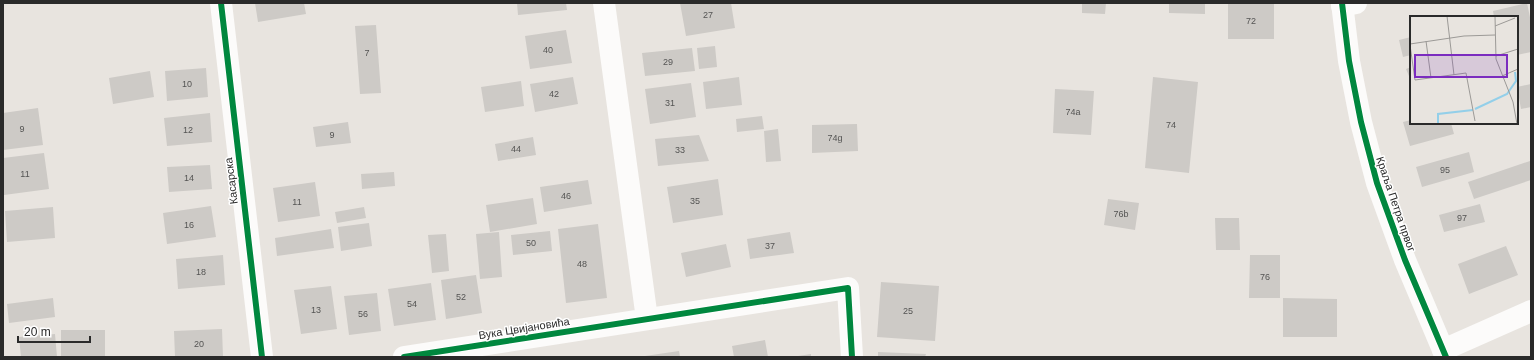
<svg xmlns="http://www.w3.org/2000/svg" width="1534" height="360" viewBox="0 0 1534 360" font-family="Helvetica,sans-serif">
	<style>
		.building { fill: #cdcac6 }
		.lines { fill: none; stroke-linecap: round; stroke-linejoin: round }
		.minor { stroke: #fcfbfa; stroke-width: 22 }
		.tertiary { stroke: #fcfbfa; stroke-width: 22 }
		.cycleway-casing { stroke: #fff; stroke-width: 8 }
		.cycleway { stroke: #00873e; stroke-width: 6 }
		.labels { text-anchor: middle; stroke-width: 3; stroke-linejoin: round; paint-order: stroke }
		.number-label { font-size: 9px; fill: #545453 }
		.street-label { font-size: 11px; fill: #2a2a2a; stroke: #fff }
		.inset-river { fill: none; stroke: #93cfe9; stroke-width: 2 }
		.inset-road { fill: none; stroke: #9c9a97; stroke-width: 1 }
		.view { fill: #7b2cbf; fill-opacity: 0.15; stroke: #7b2cbf; stroke-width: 2 }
		.inset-edge { fill: none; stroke: #2a2a2a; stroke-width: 2 }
	</style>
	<rect width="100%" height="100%" fill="#e8e4df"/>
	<path class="building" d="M255,3H304L306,14L258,22Z
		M517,3H566L567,10L518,15Z
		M680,3H731L735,28L686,36Z
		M1082,3H1106L1105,14L1082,13Z
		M1169,3H1205V14L1169,13Z
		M1228,3H1274V39H1228Z
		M1527,3L1531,22V52L1517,55V17H1494L1493,11Z
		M376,25L381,93L360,94L355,26Z
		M566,30L572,63L530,69L525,36Z
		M1411,37V55L1403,57L1399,40Z
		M715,46L717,67L699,69L697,48Z
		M692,48L695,71L645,76L642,53Z
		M1411,67V81L1406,69Z
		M206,68L208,97L167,101L165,71Z
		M150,71L154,97L113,104L109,78Z
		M573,77L578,104L535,112L530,84Z
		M739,77L742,105L706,109L703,82Z
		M1153,77L1198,82L1189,173L1145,168Z
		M521,81L524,106L485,112L481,87Z
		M691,83L696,117L650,124L645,89Z
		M1531,84V107L1521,109L1517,87Z
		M1055,89L1094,91L1091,135L1053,133Z
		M38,108L43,145L3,150V113Z
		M210,113L212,142L167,146L164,118Z
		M762,116L764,129L737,132L736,119Z
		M1411,120V123H1451L1454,134L1410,146L1403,122Z
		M348,122L351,143L316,147L313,127Z
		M857,124L858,151L812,153V125Z
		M778,129L781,161L766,162L764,131Z
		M699,135L709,161L658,166L655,139Z
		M533,137L536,155L498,161L495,144Z
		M1469,152L1474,172L1422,187L1416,167Z
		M44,153L49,189L4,195L3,158Z
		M1530,161L1531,180L1474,199L1468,182Z
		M210,165L212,189L169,192L167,167Z
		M394,172L395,186L362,189L361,174Z
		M718,179L723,215L673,223L667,187Z
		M588,180L592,204L544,212L540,187Z
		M315,182L320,216L278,222L273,188Z
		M533,198L537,224L490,232L486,205Z
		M1108,199L1139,203L1135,230L1104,225Z
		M1480,204L1485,222L1444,232L1439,215Z
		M211,206L216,237L167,244L163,213Z
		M53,207L55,238L7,242L5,211Z
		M364,207L366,218L337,223L335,212Z
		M1215,218H1239L1240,250H1216Z
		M369,223L372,246L341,251L338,227Z
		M598,224L607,298L566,303L558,229Z
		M331,229L334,248L277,256L275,238Z
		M550,231L552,251L513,255L511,235Z
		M499,232L502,277L480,279L476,234Z
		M790,232L794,253L750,259L747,239Z
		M446,234L449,271L432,273L428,235Z
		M726,244L731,267L686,277L681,253Z
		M1506,246L1518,275L1469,294L1458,264Z
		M223,255L225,285L178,289L176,259Z
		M1250,255H1280V298H1249Z
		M476,275L482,313L446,319L441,280Z
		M881,282L939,286L935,341L877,337Z
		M431,283L436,320L394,326L388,289Z
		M331,286L337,329L301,334L294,290Z
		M377,293L381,331L349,335L344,296Z
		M53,298L55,317L9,323L7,304Z
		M1283,298L1337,299V337H1283Z
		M222,329L223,357H175L174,331Z
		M61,330H105V357H61Z
		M55,334L57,357H21L19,337Z
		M765,340L768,357H734L732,346Z
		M679,351L680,357H645V356Z
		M878,352L926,354L925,357H878Z
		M811,354V357H798V356Z"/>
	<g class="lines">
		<path class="minor" d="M221,3L262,357
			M604,3L647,319
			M1342,6L1356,3
			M1443,350L1531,311
			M404,357L848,288L852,357"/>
		<path class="tertiary" d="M1342,3L1349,61L1361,122L1377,183L1405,260L1446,357"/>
		<g class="cycleway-casing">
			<path id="cycleway" d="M221,3L262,357
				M1342,3L1349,61L1361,122L1377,183L1405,260L1446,357
				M404,357L848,288L852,357"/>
		</g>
		<use href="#cycleway" class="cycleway"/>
	</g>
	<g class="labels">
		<g class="number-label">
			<text x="708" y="18">27</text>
			<text x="1251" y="24">72</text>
			<text x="548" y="53">40</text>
			<text x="367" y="56">7</text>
			<text x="668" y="65">29</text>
			<text x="187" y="87">10</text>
			<text x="554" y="97">42</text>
			<text x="670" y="106">31</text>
			<text x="1073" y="115">74a</text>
			<text x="1171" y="128">74</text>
			<text x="22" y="132">9</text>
			<text x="188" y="133">12</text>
			<text x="332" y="138">9</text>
			<text x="835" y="141">74g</text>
			<text x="516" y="152">44</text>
			<text x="680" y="153">33</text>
			<text x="1445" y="173">95</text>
			<text x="25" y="177">11</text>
			<text x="189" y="181">14</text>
			<text x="566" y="199">46</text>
			<text x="695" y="204">35</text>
			<text x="297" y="205">11</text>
			<text x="1121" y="217">76b</text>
			<text x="1462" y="221">97</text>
			<text x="189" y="228">16</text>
			<text x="531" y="246">50</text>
			<text x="770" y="249">37</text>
			<text x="582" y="267">48</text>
			<text x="201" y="275">18</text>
			<text x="1265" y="280">76</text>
			<text x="461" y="300">52</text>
			<text x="412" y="307">54</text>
			<text x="316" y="313">13</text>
			<text x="908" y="314">25</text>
			<text x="363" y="317">56</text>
			<text x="199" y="347">20</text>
		</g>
		<g class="street-label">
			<text transform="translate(231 181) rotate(-97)" y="4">Касарска</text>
			<text transform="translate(1396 204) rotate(71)" y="4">Краља Петра првог</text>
			<text transform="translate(524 328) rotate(-9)" y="4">Вука Цвијановића</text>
		</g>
	</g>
	<g transform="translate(1410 16)">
		<rect width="108" height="108" fill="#e8e4df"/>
		<path class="inset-river" d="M65,93L97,78L106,65L105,56M28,108V98L63,94"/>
		<path class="inset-road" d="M37,0L44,59M85,0L86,43L103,86L107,108M85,10L105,2M16,25L21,62M0,28L54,20L85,19M0,29L5,64L56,57L65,105M86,40L108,33M92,60L108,53"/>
		<path class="view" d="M5,39H97V61H5Z"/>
		<rect width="108" height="108" class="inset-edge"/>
	</g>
	<rect width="1534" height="360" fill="none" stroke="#2a2a2a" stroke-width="8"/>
	<path d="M18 336v6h72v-6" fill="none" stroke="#2a2a2a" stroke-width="2"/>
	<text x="24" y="336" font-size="12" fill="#2a2a2a" stroke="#ffffff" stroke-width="3" paint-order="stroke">20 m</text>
</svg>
